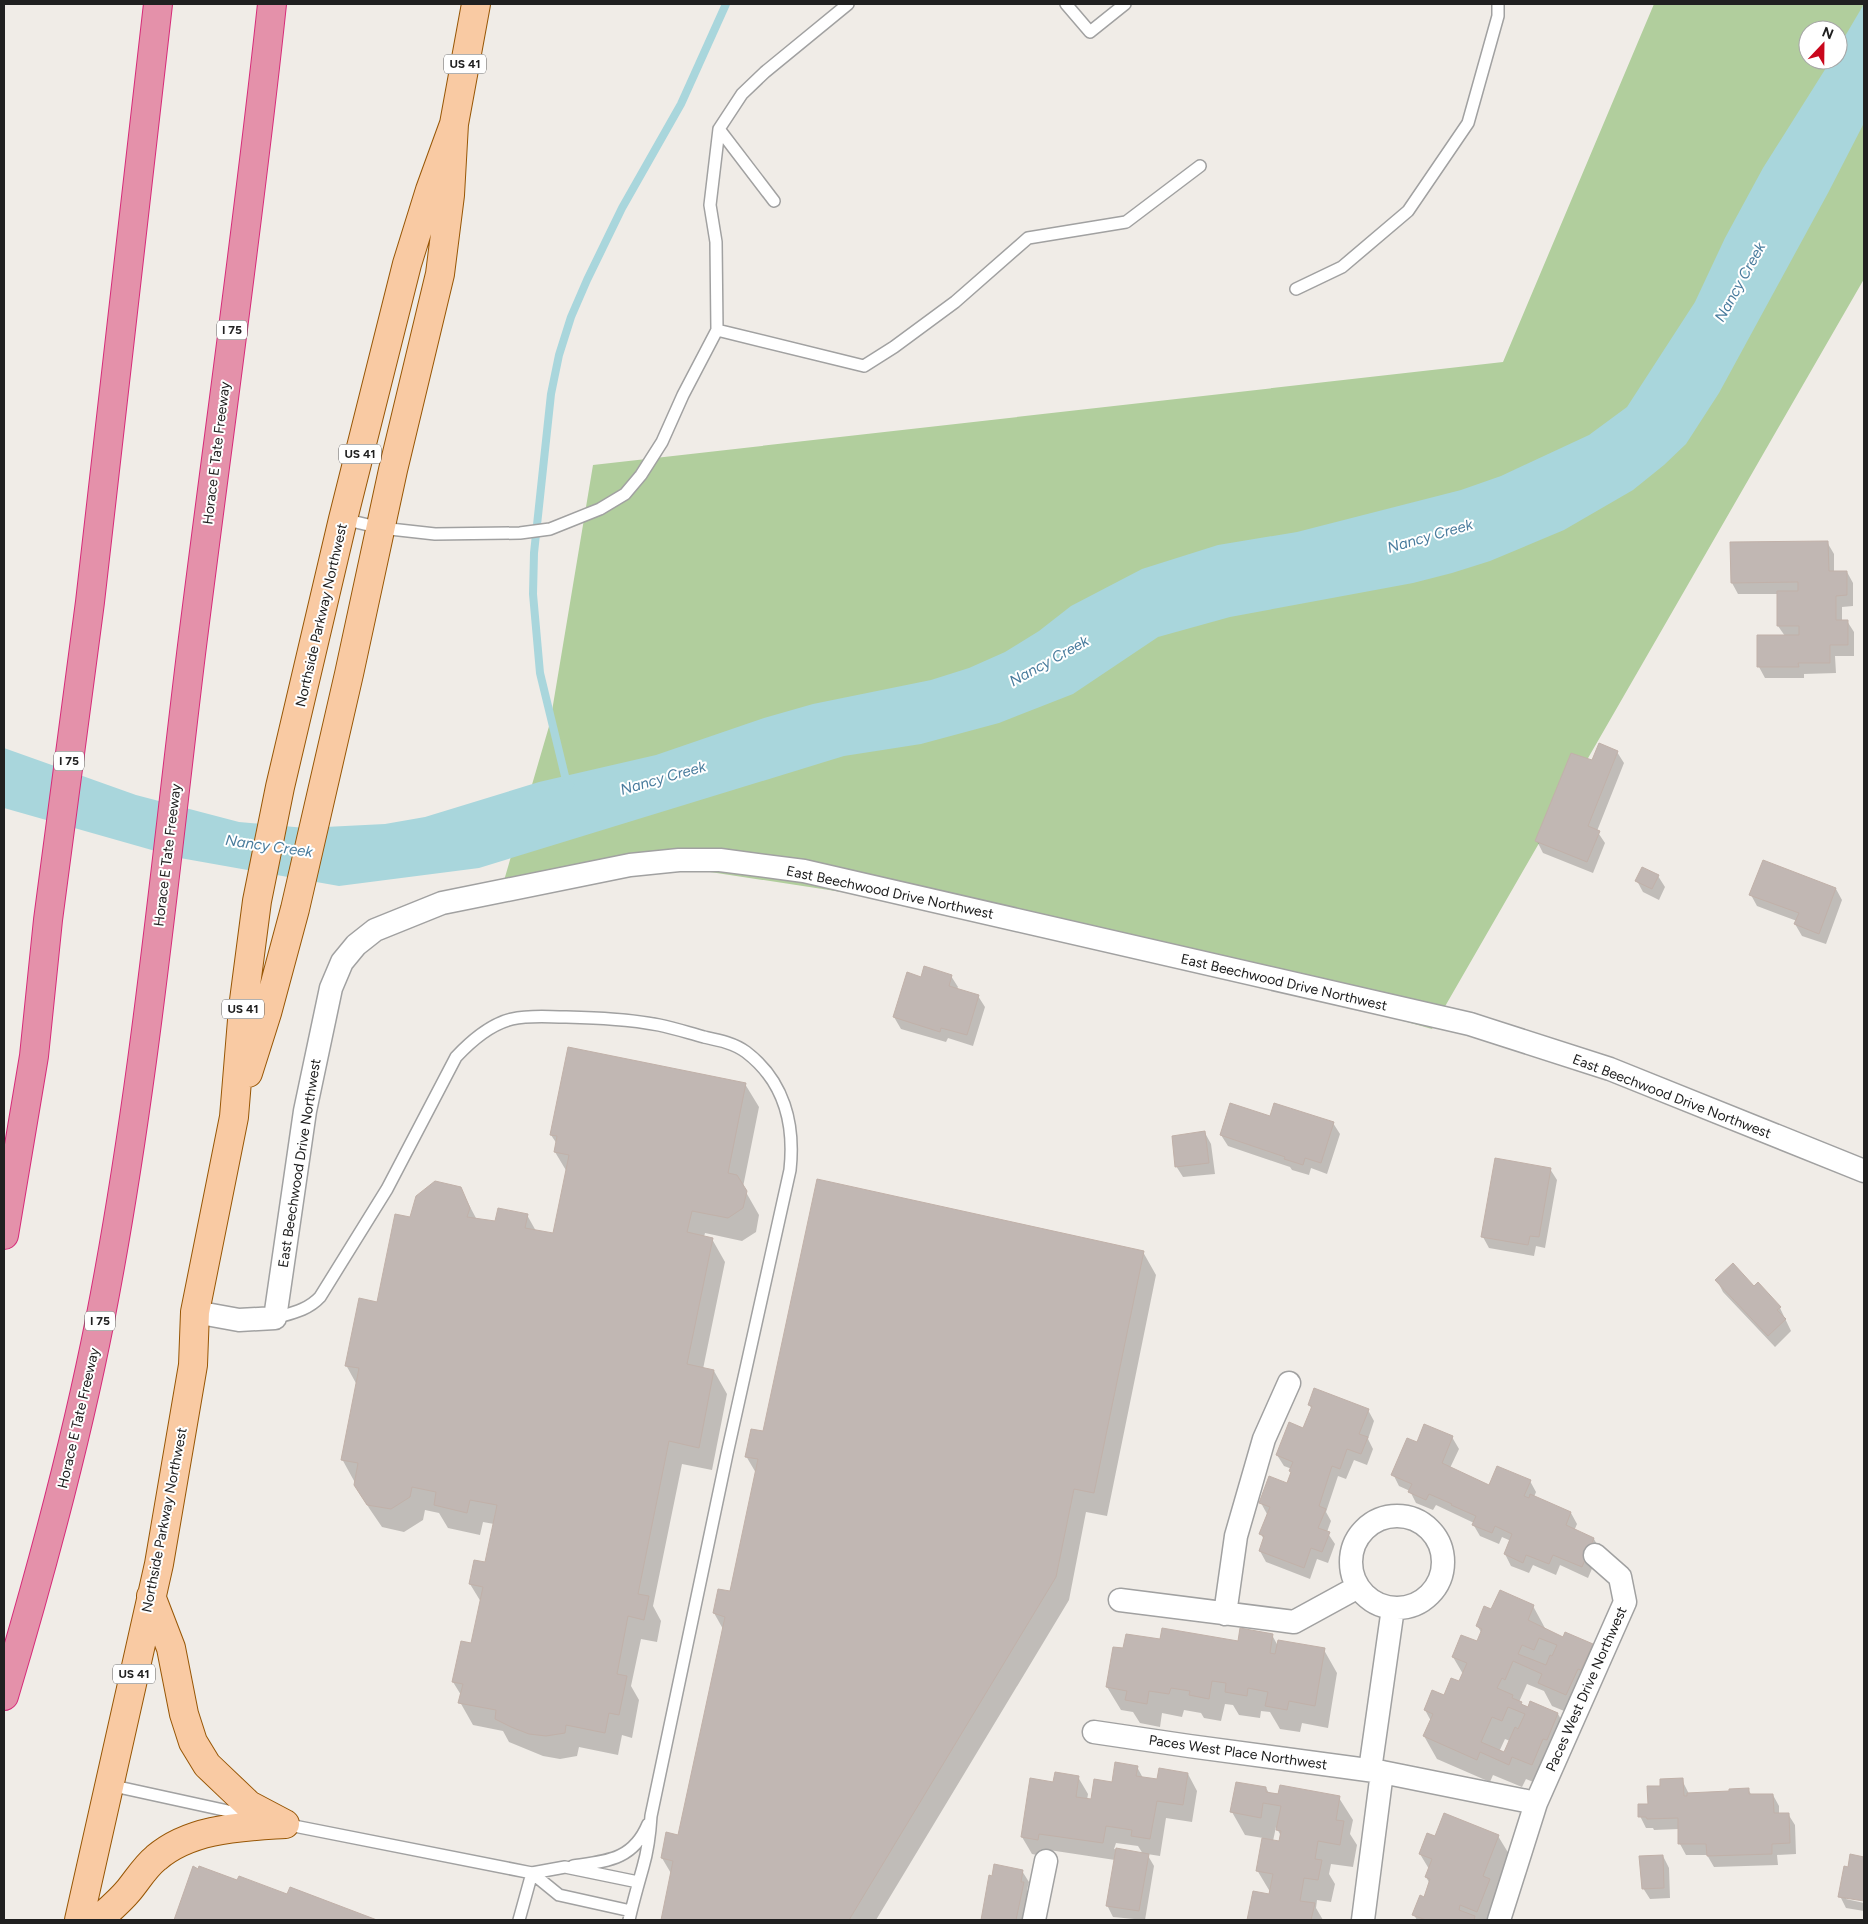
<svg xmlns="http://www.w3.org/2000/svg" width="1868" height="1924" viewBox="0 0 1868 1924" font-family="Figtree,sans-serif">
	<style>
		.forest { fill: #b1ce9d; fill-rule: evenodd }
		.water { fill: #a9d6dc }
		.shadow { fill: #0003; fill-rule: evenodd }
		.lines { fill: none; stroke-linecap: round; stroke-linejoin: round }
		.stream { stroke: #a9d6dc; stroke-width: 8 }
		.building { fill: #c1b7b3; stroke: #c1b1a9; fill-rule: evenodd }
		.service-casing { stroke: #a1a1a1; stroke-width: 14 }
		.minor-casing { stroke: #a1a1a1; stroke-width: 25 }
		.primary-casing { stroke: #975605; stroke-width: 30 }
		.motorway-casing { stroke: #d62c79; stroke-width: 30 }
		.service { stroke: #fff; stroke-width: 11 }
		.minor { stroke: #fff; stroke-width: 22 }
		.primary { stroke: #f9caa3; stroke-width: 28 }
		.motorway { stroke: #e491aa; stroke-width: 28 }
		.labels { text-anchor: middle; stroke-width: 4; stroke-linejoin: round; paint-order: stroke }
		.shield { fill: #fff; stroke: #636363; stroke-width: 1 }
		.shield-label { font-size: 12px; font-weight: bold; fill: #202020 }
		.street-label { font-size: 14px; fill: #202020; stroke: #fff }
		.water-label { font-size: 15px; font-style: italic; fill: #497c9d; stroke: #fff }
	</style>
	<rect width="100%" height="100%" fill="#f0ece7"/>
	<path class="forest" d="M1654,4H1864V279L1432,1029L1169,955L842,892L658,864L503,884L550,723L593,465L1503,362ZM1808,30H1838V60H1808Z"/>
	<path class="water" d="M1864,4V123L1828,193L1719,393L1686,444L1664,465L1633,490L1564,530L1490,561L1452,573L1413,583L1230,617L1158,637L1073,694L999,723L921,744L844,756L479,868L339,886L180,858L4,808V748L136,795L239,822L305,828L385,824L425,817L539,782L656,755L764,718L813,704L931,680L969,668L1005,652L1039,631L1071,606L1142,569L1218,545L1297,532L1461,490L1501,476L1589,435L1627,407L1695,302L1725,238L1763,168L1831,60H1838V48Z"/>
	<path class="shadow" d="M1827,542L1834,554V572H1847L1853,583V606L1842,607V621H1847L1854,632V656H1835L1836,673L1804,674V678H1765L1759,667L1785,636L1778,626V594H1738L1732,583Z
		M1617,752L1624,763L1597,831L1605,843L1593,873L1543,853L1537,841L1593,762Z
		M1658,876L1665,887L1659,900L1643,892L1637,881Z
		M1836,889L1842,900L1826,944L1802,936L1795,924L1797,921L1757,906L1751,895Z
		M951,976L958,987L957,989L978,996L985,1007L973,1046L948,1038L946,1042L901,1029L894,1017L922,978Z
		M745,1084L759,1107L743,1187L759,1215L756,1232L742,1241L705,1233L704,1237L712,1239L725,1262L703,1369L714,1371L727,1394L712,1470L682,1464L653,1606L661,1621L657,1642L641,1639L631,1686L639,1700L632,1738L622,1735L618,1755L579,1747L577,1756L560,1759L543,1756L509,1742L503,1731L473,1725L460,1702L461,1695L453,1682L472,1644L481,1602L470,1584L486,1564L494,1524L483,1522L480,1535L448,1528L439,1513L425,1510L423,1520L404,1532L382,1527L369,1508L342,1459L357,1385L346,1365L378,1303L411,1219L460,1188L477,1220L496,1223L527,1215L536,1231L554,1235L567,1172L555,1152L557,1144L551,1135Z
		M1270,1117L1333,1123L1340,1134L1327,1174L1311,1168L1309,1175L1292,1170L1290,1167L1228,1146L1221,1135Z
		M1205,1133L1211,1144L1215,1174L1183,1177L1176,1166Z
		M1550,1169L1557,1180L1545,1248L1536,1246L1534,1256L1489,1248L1483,1237Z
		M1143,1252L1156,1275L1107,1516L1086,1512L1069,1600L876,1920H662L672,1875L662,1858L667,1833L679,1836L723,1629L714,1613L730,1593L756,1473L746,1456L764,1433Z
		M1717,1280L1754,1288L1780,1308L1791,1331L1775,1347L1723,1292Z
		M1309,1405L1368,1410L1374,1421L1368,1439L1373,1449L1367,1465L1354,1460L1346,1479L1338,1476L1326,1512L1331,1521L1327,1532L1335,1544L1328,1563L1317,1559L1310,1579L1266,1562L1260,1551L1264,1540L1261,1534L1267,1514L1261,1503L1288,1484L1292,1474V1469L1284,1466L1277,1455L1304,1429L1312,1409Z
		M1452,1437L1459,1449L1450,1468L1489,1487L1530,1481L1536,1492L1534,1497L1571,1513L1577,1524L1574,1531L1594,1539L1600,1550L1588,1578L1560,1565L1556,1575L1533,1565L1529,1573L1511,1566L1505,1554L1511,1541L1502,1537L1499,1544L1480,1536L1473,1524L1474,1523L1436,1505L1433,1510L1416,1503L1410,1491L1399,1486L1393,1474L1417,1444Z
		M1533,1606L1546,1630L1563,1638L1592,1645L1605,1668L1579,1717L1552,1706L1544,1691L1527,1684L1519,1702L1528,1709L1531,1702L1558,1714L1571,1737L1545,1787L1526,1779L1522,1787L1493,1775L1490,1782L1437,1759L1424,1736L1431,1721L1425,1710L1445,1697L1460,1683L1463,1674L1453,1657L1478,1643L1482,1634L1477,1625L1492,1611ZM1505,1739L1510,1741L1504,1754L1499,1752Z
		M1272,1635L1278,1646L1324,1650L1337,1673L1328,1728L1302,1723L1300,1732L1280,1729L1270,1712L1261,1711L1260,1718L1239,1715L1233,1705L1225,1704L1221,1721L1204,1718L1201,1713L1184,1710L1182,1717L1162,1713L1160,1727L1140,1723L1133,1712L1121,1710L1107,1687L1124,1650L1161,1641L1239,1642Z
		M1137,1767L1143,1778L1158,1781L1188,1774L1197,1791L1192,1822L1166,1818L1160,1856L1147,1854L1154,1866L1145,1920L1113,1917L1107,1905L1115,1860L1049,1850L1047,1857L1032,1854L1022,1837L1054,1783L1078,1777L1088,1794L1087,1800L1092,1801ZM1116,1843L1138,1846L1143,1854L1114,1849Z
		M1682,1780L1689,1794L1730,1792L1748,1789L1752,1796L1773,1795L1779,1806V1815L1788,1814L1795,1825L1796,1854L1777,1855L1778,1865L1714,1867L1707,1855H1686L1680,1844L1679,1829L1654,1830L1653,1828H1646L1640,1816L1661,1787Z
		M1266,1788L1269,1793L1339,1798L1353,1820L1350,1834L1357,1845L1353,1867L1331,1864L1329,1874L1335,1884L1331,1902L1317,1900L1316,1908L1323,1920H1248L1254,1892L1272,1895L1257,1870L1263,1838L1245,1835L1232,1812ZM1276,1827L1281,1836L1280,1842L1273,1841Z
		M1498,1836L1512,1859L1495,1920H1417L1414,1915L1424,1898L1430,1884L1426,1877L1429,1869L1420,1854L1435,1838Z
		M1663,1856L1669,1868L1670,1898L1650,1899L1643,1888L1640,1857Z
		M1851,1856L1864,1858V1900L1846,1897V1899L1864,1903V1911L1846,1908L1840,1896Z
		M193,1868L288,1895L291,1888L374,1920H176Z
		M1022,1871L1029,1882L1027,1890L1029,1894L1024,1920H982L990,1877Z"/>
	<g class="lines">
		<path class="stream" d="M570,785L565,776L540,673L533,594L534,553L551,394L559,355L571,317L587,280L622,208L681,104L726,4"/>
	</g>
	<path class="building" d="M1828,541L1829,571H1847V595L1836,596V620H1848V645H1830V663H1798L1799,667H1757V635H1799V626H1777V591H1798V582L1731,583L1730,542Z
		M1599,743L1618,751L1588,826L1600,831L1587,862L1535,841L1571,753L1592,760Z
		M1763,860L1836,888L1819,934L1794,924L1799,913L1749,895Z
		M1642,867L1659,875L1652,889L1635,881Z
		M924,966L952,975L949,986L979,995L967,1035L941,1028L940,1032L893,1017L907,972L921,977Z
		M568,1047L746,1083L728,1173L737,1175L747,1191L743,1208L728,1218L692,1211L687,1232L713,1238L687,1364L714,1370L699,1448L669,1441L638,1594L649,1596L644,1620L628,1616L617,1674L627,1676L619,1715L609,1713L605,1733L566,1725L565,1733L546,1736L529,1734L511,1727L495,1719L496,1710L458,1703L463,1684L452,1682L461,1641L471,1643L483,1587L469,1584L474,1560L485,1562L497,1505L470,1500L467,1513L434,1505L436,1492L412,1487L410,1497L391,1509L367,1505L354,1485L358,1463L341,1460L359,1368L345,1366L359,1298L377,1302L395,1214L410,1217L416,1196L435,1181L461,1187L470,1208L467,1217L495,1221L498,1208L528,1214L525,1228L553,1233L569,1155L554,1152L557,1136L550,1135Z
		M1230,1103L1270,1116L1274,1103L1334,1122L1321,1163L1305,1158L1303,1165L1284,1159L1285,1157L1220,1135Z
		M1205,1131L1209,1163L1175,1167L1172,1136Z
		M1495,1158L1551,1168L1539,1237L1530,1236L1528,1245L1481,1237Z
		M817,1179L1144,1251L1094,1493L1074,1489L1056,1577L849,1920H661L673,1861L661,1858L666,1832L678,1835L725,1617L713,1613L718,1589L730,1591L758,1459L745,1457L751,1429L763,1431Z
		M1733,1263L1754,1286L1758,1282L1781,1307L1777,1310L1786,1319L1768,1336L1715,1280Z
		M1314,1388L1369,1409L1359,1434L1368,1437L1361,1454L1347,1449L1340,1469L1332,1466L1319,1506L1326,1509L1318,1528L1330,1532L1322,1552L1311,1548L1304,1568L1259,1551L1264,1536L1259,1534L1270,1507L1259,1503L1269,1476L1287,1483L1291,1472L1289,1471L1293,1462L1276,1455L1289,1422L1303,1428L1312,1406L1308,1405Z
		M1424,1424L1453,1436L1442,1463L1489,1485L1497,1466L1531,1480L1524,1496L1529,1498L1530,1494L1571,1512L1566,1525L1594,1538L1582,1567L1553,1555L1549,1564L1526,1555L1523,1563L1504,1554L1512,1534L1495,1526L1492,1533L1472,1525L1476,1516L1451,1505L1452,1504L1429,1494L1426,1500L1408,1492L1412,1484L1391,1475L1407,1438L1417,1442Z
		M1500,1590L1534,1605L1528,1620L1563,1637L1565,1632L1593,1644L1581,1670L1578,1669L1566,1695L1538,1683L1542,1674L1513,1661L1505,1680L1502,1678L1497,1688L1513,1695L1512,1698L1522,1702L1521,1704L1528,1707L1530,1701L1558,1713L1547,1740L1543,1739L1532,1765L1512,1757L1509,1765L1480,1752L1477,1760L1423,1736L1433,1714L1424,1710L1432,1690L1444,1695L1451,1678L1459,1681L1467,1663L1452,1657L1461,1635L1477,1641L1482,1629L1476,1626L1484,1606L1491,1609ZM1539,1638L1557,1645L1552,1656L1550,1655L1546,1665L1518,1654L1522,1645L1534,1650ZM1508,1707L1525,1714L1518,1729L1515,1727L1504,1752L1481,1742L1492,1717L1502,1721Z
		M1162,1628L1238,1641L1240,1628L1273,1634L1270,1653L1275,1654L1278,1640L1325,1648L1315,1706L1289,1701L1287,1710L1265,1706L1268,1692L1248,1688L1247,1696L1225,1692L1226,1683L1212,1681L1209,1699L1189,1695L1190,1691L1171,1688L1169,1694L1149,1691L1147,1704L1125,1700L1127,1691L1106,1687L1113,1647L1123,1648L1126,1634L1160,1639Z
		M1115,1762L1138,1766L1136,1776L1157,1779L1159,1768L1188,1773L1183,1805L1157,1801L1150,1839L1131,1836L1132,1830L1106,1826L1103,1843L1039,1834L1038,1840L1021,1837L1030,1778L1053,1782L1055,1772L1079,1776L1076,1797L1091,1799L1094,1779L1112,1782Z
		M1683,1778L1684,1796H1687V1793L1729,1791V1789L1749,1788V1794H1773L1774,1813H1789L1790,1843L1772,1844V1854L1707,1856L1706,1844H1678V1818L1647,1819L1646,1817H1638V1804H1648L1647,1786H1660V1779Z
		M1236,1782L1266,1787V1792L1278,1794L1280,1785L1340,1796L1336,1820L1344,1821L1340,1845L1318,1841L1315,1859L1322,1860L1318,1880L1304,1878L1300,1901L1315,1903L1311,1920H1247L1253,1891L1269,1894L1273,1874L1256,1871L1262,1838L1279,1841L1281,1831L1276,1830L1281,1806L1263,1803L1261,1818L1230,1812Z
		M1444,1813L1499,1835L1483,1876L1490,1879L1477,1912L1460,1905L1459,1910L1475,1916L1474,1920H1426L1412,1915L1420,1895L1424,1897L1430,1879L1425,1877L1432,1859L1419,1854L1427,1833L1435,1836Z
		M1116,1848L1149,1854L1139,1911L1106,1906Z
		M1850,1854L1864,1857V1901L1838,1897L1844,1866L1848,1867Z
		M1663,1855L1664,1888L1642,1889L1639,1856Z
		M994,1864L1023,1870L1021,1882H1024L1016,1920H981L989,1875L992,1876Z
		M193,1866L198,1869L199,1866L237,1880L239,1876L287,1894L290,1887L377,1920H174Z"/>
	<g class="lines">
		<g class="service-casing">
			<path id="service" d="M1066,4L1090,32L1125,4
				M719,129L774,201
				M1296,289L1342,267L1408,211L1468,123L1498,16V4
				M717,330L716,242L710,205L719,129L742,94L765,72L848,4
				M343,519L381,528L435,534L520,533L550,529L600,509L625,494L641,475L662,442L683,395L717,330L864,366L894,347L955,302L1028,238L1126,222L1200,166
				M275,1318C292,1313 308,1310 320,1297L387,1189L456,1057C471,1041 491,1024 512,1019C530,1015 547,1017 565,1017C596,1018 629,1019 659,1025C674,1028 689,1033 704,1037C718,1040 734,1043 746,1052C784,1081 795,1124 790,1170L727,1454L651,1816C650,1833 648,1850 643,1867C638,1885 633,1902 629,1920
				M109,1785L251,1816
				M284,1824L532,1873L565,1867L638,1882
				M573,1866C607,1861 633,1860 648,1824
				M532,1873L559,1895L631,1911
				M519,1920L532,1873"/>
		</g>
		<g class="minor-casing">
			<path id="minor" d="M195,1312L239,1320L275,1318L305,1111L331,988L342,962L356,945L375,930L442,903L630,865L679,860H720L804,871L1470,1024L1610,1069L1864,1171
				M1351 1562a46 46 0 1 1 92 0a46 46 0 1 1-92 0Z
				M1120,1600L1294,1622L1358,1587
				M1225,1614L1236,1536L1264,1439L1289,1383
				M1094,1732L1189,1746L1382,1772L1536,1803
				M1370,1770L1393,1608
				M1034,1920L1046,1861
				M1363,1920L1382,1772
				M1499,1920L1536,1803L1625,1602L1620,1577L1595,1555"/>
		</g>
		<g class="primary-casing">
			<path id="primary" d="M248,1073L267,1013L295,909L349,674L393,470L440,274L450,195L454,124L476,4
				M151,1596L171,1648L184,1714L193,1742L207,1765L249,1805L285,1824
				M79,1920L159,1564L193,1365L195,1312L234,1117L243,1008L257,901L280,787L343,519L407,264L430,190L454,124
				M98,1920C108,1911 120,1901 129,1890C138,1879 145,1867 156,1858C191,1828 241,1827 285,1824"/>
		</g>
		<g class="motorway-casing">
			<path id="motorway" d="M4,1235L34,1056L48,920L90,602L158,4
				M4,1696C41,1572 75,1447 100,1320C143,1100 164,876 191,654C218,437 249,221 272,4"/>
		</g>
		<use href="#service" class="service"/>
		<use href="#minor" class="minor"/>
		<use href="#primary" class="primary"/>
		<use href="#motorway" class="motorway"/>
	</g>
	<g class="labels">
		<g class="shield">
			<rect x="444" y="54.5" width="42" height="19" rx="4"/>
			<rect x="217" y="320.5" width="30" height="19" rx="4"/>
			<rect x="339" y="444.5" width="42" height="19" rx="4"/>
			<rect x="54" y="751.5" width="30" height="19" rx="4"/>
			<rect x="222" y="999.5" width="42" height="19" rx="4"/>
			<rect x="85" y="1311.5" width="30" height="19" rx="4"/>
			<rect x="113" y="1664.5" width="42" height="19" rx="4"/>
		</g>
		<g class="shield-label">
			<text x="465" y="68">US 41</text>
			<text x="232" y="334">I 75</text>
			<text x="360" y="458">US 41</text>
			<text x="69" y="765">I 75</text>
			<text x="243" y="1013">US 41</text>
			<text x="100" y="1325">I 75</text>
			<text x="134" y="1678">US 41</text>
		</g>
		<g class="street-label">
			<text transform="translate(216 453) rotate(-83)" y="5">Horace E Tate Freeway</text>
			<text transform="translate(321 615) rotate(-77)" y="5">Northside Parkway Northwest</text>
			<text transform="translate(167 855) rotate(-83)" y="5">Horace E Tate Freeway</text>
			<text transform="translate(890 892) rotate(12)" y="5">East Beechwood Drive Northwest</text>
			<text transform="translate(1284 982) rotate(13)" y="5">East Beechwood Drive Northwest</text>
			<text transform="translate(1672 1096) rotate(21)" y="5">East Beechwood Drive Northwest</text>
			<text transform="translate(299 1163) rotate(-81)" y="5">East Beechwood Drive Northwest</text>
			<text transform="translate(78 1418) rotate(-77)" y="5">Horace E Tate Freeway</text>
			<text transform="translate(164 1520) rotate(-79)" y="5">Northside Parkway Northwest</text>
			<text transform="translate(1586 1689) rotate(-66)" y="5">Paces West Drive Northwest</text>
			<text transform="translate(1238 1752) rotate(8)" y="5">Paces West Place Northwest</text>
		</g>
		<g class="water-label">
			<text transform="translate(1740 282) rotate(-61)" y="5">Nancy Creek</text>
			<text transform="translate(1430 536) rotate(-16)" y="5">Nancy Creek</text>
			<text transform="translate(1049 661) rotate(-29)" y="5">Nancy Creek</text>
			<text transform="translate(663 778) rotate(-16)" y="5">Nancy Creek</text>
			<text transform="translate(269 846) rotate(8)" y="5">Nancy Creek</text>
		</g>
	</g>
	<rect width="1868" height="1924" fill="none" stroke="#202020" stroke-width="10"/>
	<g transform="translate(1823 45) rotate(22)"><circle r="24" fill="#ffffff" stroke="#a6a6a6"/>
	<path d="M0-4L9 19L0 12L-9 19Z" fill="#c9071c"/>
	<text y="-8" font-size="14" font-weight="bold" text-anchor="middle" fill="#202020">N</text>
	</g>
</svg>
